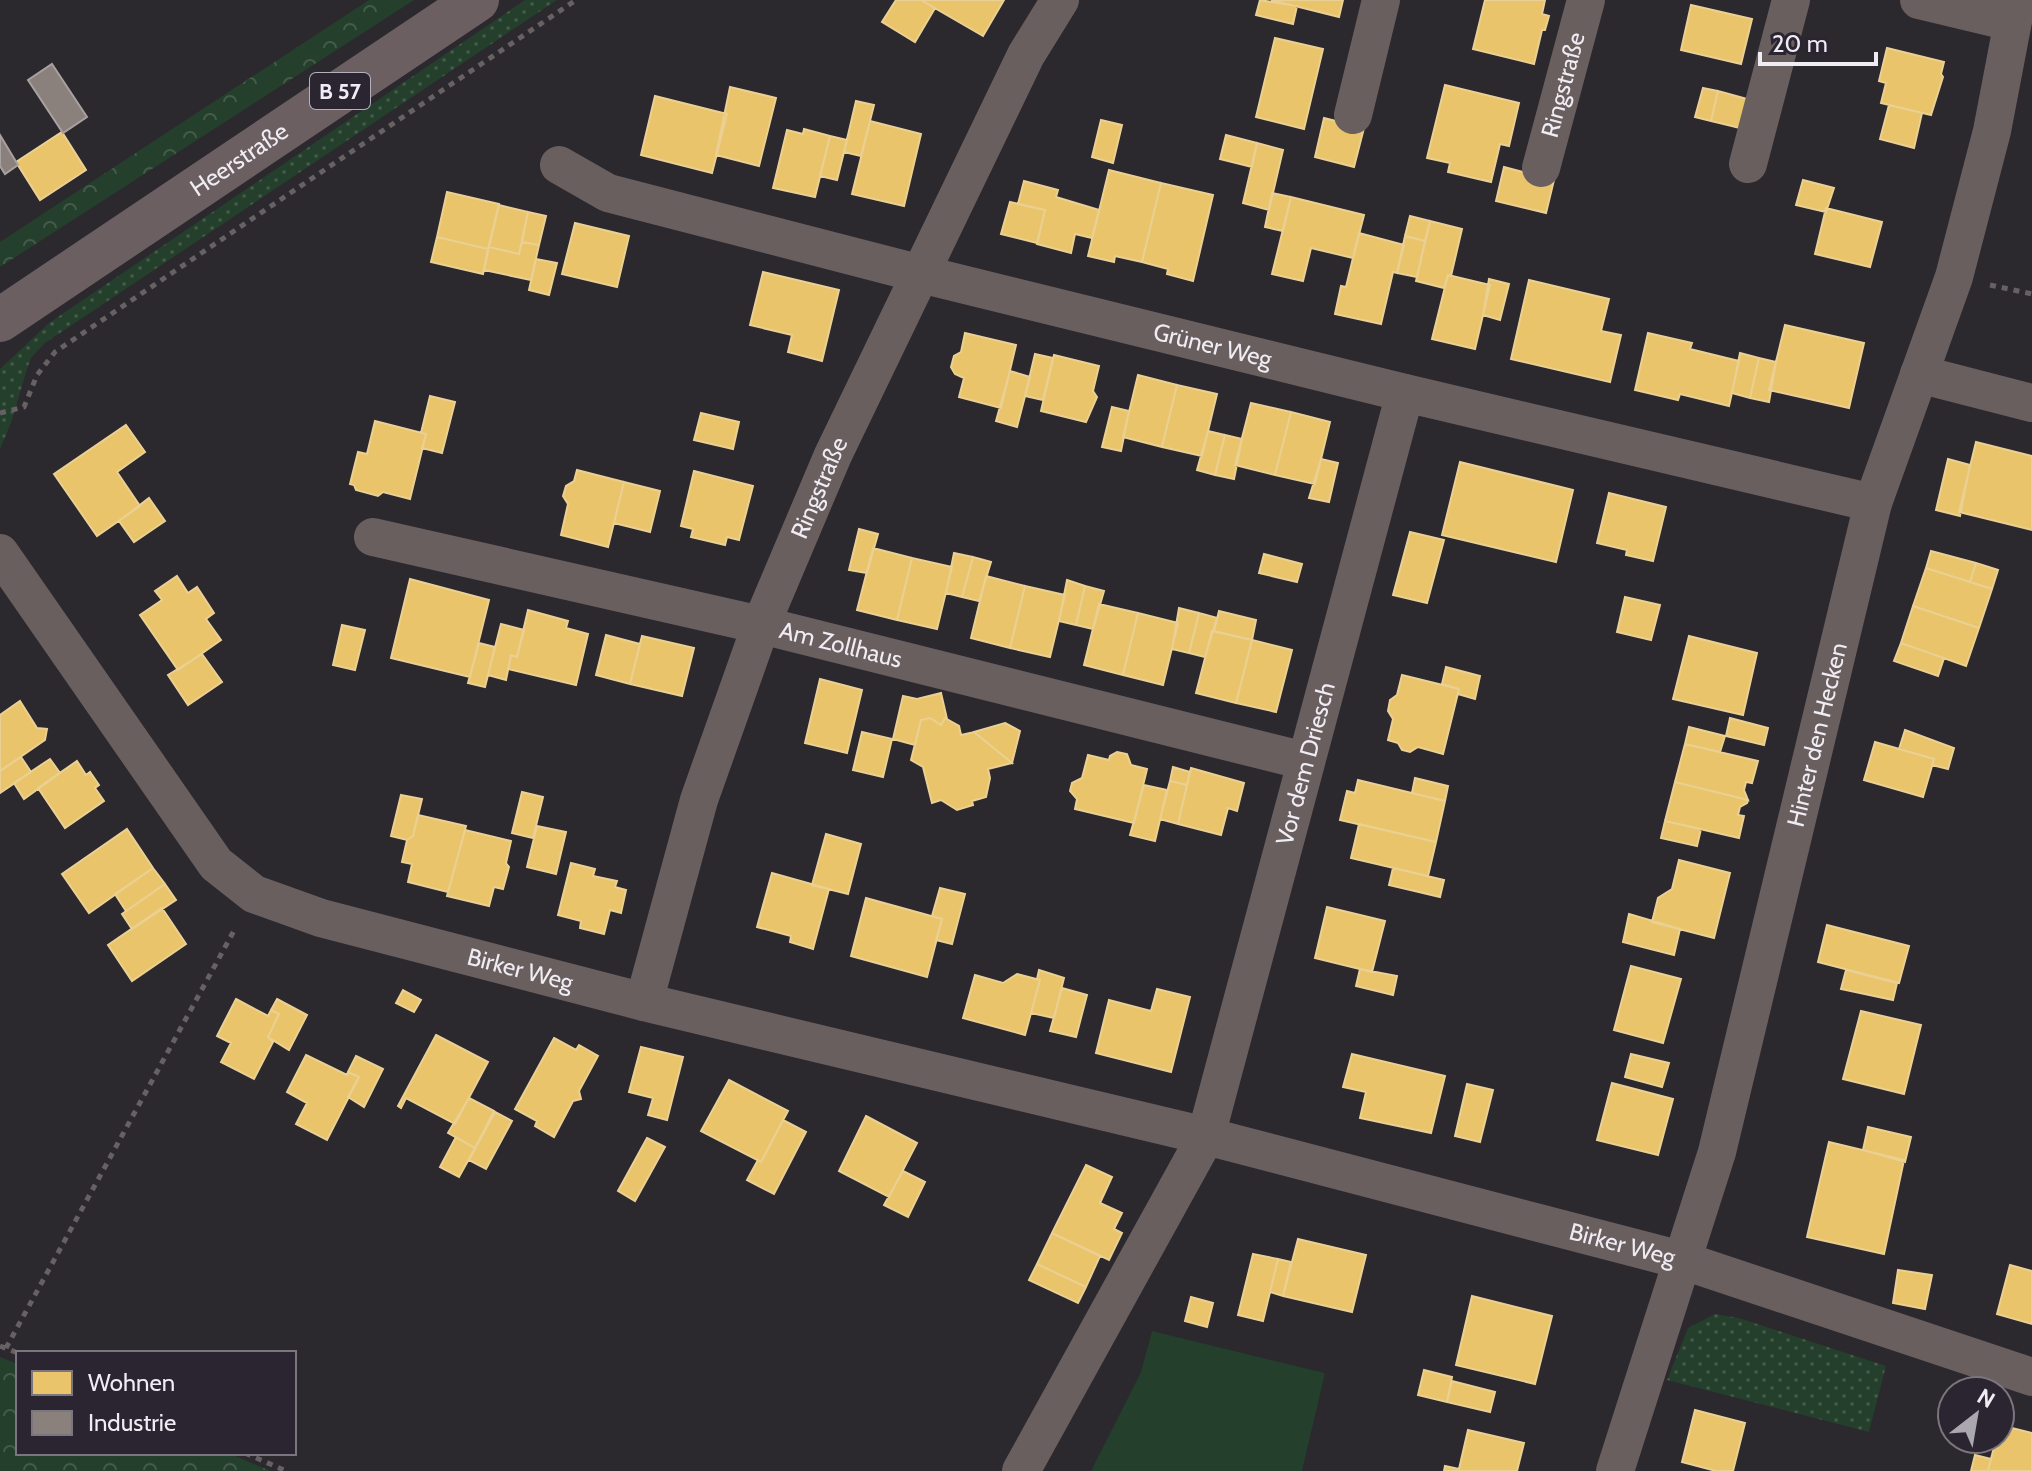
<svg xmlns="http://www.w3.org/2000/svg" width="2032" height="1471" viewBox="0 0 2032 1471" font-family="Cabin,sans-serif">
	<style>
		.grass { fill: url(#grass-dots) }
		.forest { fill: url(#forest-crowns) }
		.green { fill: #243f2b }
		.homes { fill: #e9c46a; stroke: #ebd093; stroke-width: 2 }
		.industry { fill: #8a817c; stroke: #a9a1a0; stroke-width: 2 }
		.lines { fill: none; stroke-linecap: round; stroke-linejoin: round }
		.path { stroke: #676163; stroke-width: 5; stroke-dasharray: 6 6; stroke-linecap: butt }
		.minor { stroke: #695f5f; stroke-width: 38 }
		.primary { stroke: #6b5f61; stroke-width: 44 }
		.labels { text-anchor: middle; stroke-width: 8; stroke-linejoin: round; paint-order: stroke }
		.shield { fill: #2b2531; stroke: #b5b0ba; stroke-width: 2 }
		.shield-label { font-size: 22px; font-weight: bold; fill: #f0ecf4 }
		.street-label { font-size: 24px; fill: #f0ecf4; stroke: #2b2531 }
	</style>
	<defs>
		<pattern id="grass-dots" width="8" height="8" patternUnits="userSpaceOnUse" patternTransform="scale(2)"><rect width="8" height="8" fill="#243f2b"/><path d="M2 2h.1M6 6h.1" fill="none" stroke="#445b4a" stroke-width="1.8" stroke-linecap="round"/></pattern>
		<pattern id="forest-crowns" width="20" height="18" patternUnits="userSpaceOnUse" patternTransform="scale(2)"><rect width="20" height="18" fill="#243f2b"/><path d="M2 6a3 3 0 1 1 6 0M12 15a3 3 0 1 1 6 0" fill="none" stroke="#445b4a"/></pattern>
	</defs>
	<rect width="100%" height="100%" fill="#2b282e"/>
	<path class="grass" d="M525,0H557L45,343L31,358L27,369L11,423L0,449V369L49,323Z
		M1715,1314L1739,1318L1886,1366L1869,1432L1667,1380L1688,1328Z"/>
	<path class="forest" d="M369,0H414L0,267V242Z
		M0,1357L18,1364V1453H228L271,1471H0Z"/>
	<path class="green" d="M1152,1331L1325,1373L1302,1471H1091L1141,1372Z"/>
	<path class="homes" d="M896,0H921L935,8L915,42L882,22Z
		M921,0H1004L983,36Z
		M1260,0L1297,6L1293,24L1256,15Z
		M1271,0H1343L1339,17Z
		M1485,0H1545L1542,14L1549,16L1545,30H1542L1534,64L1473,49Z
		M1691,5L1752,19L1741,64L1681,50Z
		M1275,38L1323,49L1304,129L1256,117Z
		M1887,48L1944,62L1941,74L1943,77L1931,115L1881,103L1886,83L1879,81Z
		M1445,85L1519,103L1509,146L1500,144L1491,182L1448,172L1450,163L1427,158Z
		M730,87L776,98L759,166L716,155Z
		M1703,88L1718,91L1711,121L1695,117Z
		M1718,91L1747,99L1740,128L1711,121Z
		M655,96L727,114L712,173L641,155Z
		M856,101L874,105L861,156L844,152Z
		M1889,105L1922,113L1914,148L1880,139Z
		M1324,118L1364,128L1354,167L1315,157Z
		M1101,120L1122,125L1113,163L1092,157Z
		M870,121L921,134L904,206L852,194Z
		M804,129L830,136L815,197L773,188L787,130L803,134Z
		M62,132L86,170L40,200L16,162Z
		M1226,135L1257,143L1252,167L1220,159Z
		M830,136L847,140L837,180L820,176Z
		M1257,143L1283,150L1269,210L1243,203Z
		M1504,167L1554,180L1546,213L1496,201Z
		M1109,170L1161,183L1142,262L1115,256L1114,262L1088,256Z
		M1803,180L1834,188L1826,212L1796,205Z
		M1024,181L1058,190L1056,197L1099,210L1092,238L1075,234L1071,253L1037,244L1045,210L1018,204Z
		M1161,183L1213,195L1193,281L1167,274L1168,269L1142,262Z
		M447,192L499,204L488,249L437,237Z
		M1272,193L1291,197L1283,231L1265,227Z
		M1291,197L1364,215L1353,258L1311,248L1303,281L1272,274Z
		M1010,202L1045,210L1037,243L1001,234Z
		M499,205L528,212L519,254L489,247Z
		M1826,208L1882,222L1870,267L1815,254Z
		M528,212L546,216L539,245L522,242Z
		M1410,216L1430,221L1425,241L1405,236Z
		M1430,221L1462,229L1451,276L1448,275L1444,288L1416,281Z
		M575,223L629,236L617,287L562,274Z
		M1359,233L1404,245L1397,273L1393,272L1381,324L1335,314L1341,286L1346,287Z
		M1405,236L1425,241L1417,277L1397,273Z
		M437,237L488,249L483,274L431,262Z
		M522,242L539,245L531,280L484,270L489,247L519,254Z
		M536,259L557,263L549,295L529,290Z
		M763,272L839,290L822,361L788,352L792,335L750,325Z
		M1448,275L1490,285L1475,349L1432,339Z
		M1489,279L1509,284L1500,320L1483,315Z
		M1529,280L1609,299L1601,331L1621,335L1610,382L1511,359Z
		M1785,325L1864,343L1849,408L1769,390Z
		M965,333L1016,345L1001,408L959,397L964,378L955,374L951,367L954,356L961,352Z
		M1648,333L1692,343L1690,349L1739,361L1729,406L1680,394L1678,400L1635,390Z
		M1740,353L1759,358L1750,398L1732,393Z
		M1035,354L1053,358L1043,400L1025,396Z
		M1054,355L1099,366L1093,391L1097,397L1086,422L1041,411Z
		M1759,358L1776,362L1769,402L1750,398Z
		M1010,371L1030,377L1017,427L996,421Z
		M1138,375L1177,385L1162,447L1123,437Z
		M1177,385L1217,394L1202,456L1162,447Z
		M430,396L455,402L442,453L422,448L426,434L421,433Z
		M1251,403L1291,412L1275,475L1235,465Z
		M1112,407L1129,411L1121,451L1102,447Z
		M1291,412L1330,422L1315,484L1275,475Z
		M701,413L739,422L733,449L694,440Z
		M375,421L426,434L410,499L383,492L378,496L356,490L354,485L350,484L358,452L367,454Z
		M126,425L145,452L117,472L140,506L97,536L54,474Z
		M1208,431L1225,435L1215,475L1197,470Z
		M1225,435L1242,439L1234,479L1215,475Z
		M1976,442L2032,456V530L1959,512Z
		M1321,459L1338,463L1329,502L1309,498Z
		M1948,459L1970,465L1960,516L1936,510Z
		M1460,462L1573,490L1556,562L1442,535Z
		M577,470L624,482L608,547L561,535L568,504L563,496L566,486L574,481Z
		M694,471L753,486L739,540L727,537L725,545L691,537L693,529L681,526Z
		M624,482L660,491L650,532L614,523Z
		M1609,493L1666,507L1653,561L1626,555L1627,550L1597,543Z
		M149,498L165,521L134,542L119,521Z
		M859,529L878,534L867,573L849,570Z
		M1410,532L1444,540L1427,603L1393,595Z
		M873,548L912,558L897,620L857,610Z
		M1931,551L1976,563L1970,582L1926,568Z
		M954,553L973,557L962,597L946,593Z
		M1264,554L1302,564L1297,582L1259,573Z
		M973,557L991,562L979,601L962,597Z
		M912,558L952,567L937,629L897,620Z
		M1976,563L1998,570L1992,589L1970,582Z
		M1926,568L1992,589L1979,628L1913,606Z
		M177,576L188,593L197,587L214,613L206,619L221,640L178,670L140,615L162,600L155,591Z
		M986,576L1025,586L1010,648L971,638Z
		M410,579L489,600L470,677L391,658Z
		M1067,580L1085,586L1076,625L1059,621Z
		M1025,586L1065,595L1050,657L1010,648Z
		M1085,586L1104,591L1093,629L1076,625Z
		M1625,597L1660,605L1651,640L1617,632Z
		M1099,604L1138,613L1123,675L1084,665Z
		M1913,606L1979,628L1966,666L1901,643Z
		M1179,608L1199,613L1189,653L1172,649Z
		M528,610L568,621L566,628L588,634L576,685L508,669L511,655L517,657Z
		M1219,611L1256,620L1252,640L1214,631Z
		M1138,613L1178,623L1163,685L1123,675Z
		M1199,613L1217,618L1205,657L1189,653Z
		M501,624L524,630L517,657L511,655L506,680L488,675Z
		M342,625L365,630L355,670L333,665Z
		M1212,631L1252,640L1236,703L1196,693Z
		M606,635L640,644L630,684L596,675Z
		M642,636L694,648L682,696L630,684Z
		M1689,636L1757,653L1743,715L1673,699Z
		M1252,640L1292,650L1276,712L1236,703Z
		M479,643L495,647L485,687L468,683Z
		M1901,643L1944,658L1938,676L1894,661Z
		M202,654L222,682L188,705L168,675Z
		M1446,667L1480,676L1475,699L1458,694L1459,689L1442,684Z
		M1402,675L1459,689L1443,754L1418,747L1410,752L1402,750L1398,743L1388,740L1393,719L1388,711L1390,700L1397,695Z
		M820,679L862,690L847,753L805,743Z
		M941,693L947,719L945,718L941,725L930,718L921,720L915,745L893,739L903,696L917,699Z
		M20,701L37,728L47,729L45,740L0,771V715Z
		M930,718L941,725L945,718L959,726L961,735L974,732L1012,763L988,769L990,778L986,797L972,801L973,805L957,810L941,800L932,803L923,767L911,760L921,720Z
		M1730,718L1768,728L1764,745L1726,736Z
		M1005,723L1020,731L1012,763L974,732Z
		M1689,727L1725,736L1720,752L1685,744Z
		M1905,730L1954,748L1948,769L1932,765L1934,759L1899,749Z
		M862,732L892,739L883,777L853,770Z
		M1875,742L1934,759L1923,797L1864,780Z
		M1685,744L1758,761L1752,783L1746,782L1744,790L1748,800L1675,782Z
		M1117,752L1127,754L1131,765L1147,769L1134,823L1075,809L1077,799L1070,791L1072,783L1082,778L1088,755L1109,760L1110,756Z
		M21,757L31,772L0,793V771Z
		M50,759L60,773L24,799L14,783Z
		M77,761L86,775L90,772L99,785L95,788L104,801L65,828L38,788Z
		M1173,767L1190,772L1187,785L1170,781Z
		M1191,768L1244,783L1237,811L1228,808L1221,835L1178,824Z
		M1415,778L1448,786L1445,801L1412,793Z
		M1358,780L1445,801L1436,842L1340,820L1347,791L1355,793Z
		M1170,781L1187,785L1178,824L1160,819Z
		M1675,782L1748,800L1747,803L1740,807L1738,815L1744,816L1739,838L1665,821Z
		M1144,785L1167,790L1155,841L1130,835Z
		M522,792L543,797L533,838L512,833Z
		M401,795L422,799L413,836L407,840L391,836Z
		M418,815L466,826L448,892L408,882L412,864L402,862L407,840L413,836Z
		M1665,821L1701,829L1697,846L1661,838Z
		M1359,824L1436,842L1428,876L1351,858Z
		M537,826L566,832L556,874L527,867Z
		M127,829L153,868L89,913L62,874Z
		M465,830L511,841L506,863L509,867L503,889L494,887L489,906L447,896Z
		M826,834L861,844L848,894L812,885Z
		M1679,860L1730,873L1714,938L1652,922L1658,898L1672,889Z
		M571,863L595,869L593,876L617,881L615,887L626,890L621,913L610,910L604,934L580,928L581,921L558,915Z
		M153,868L165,884L126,911L115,894Z
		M1393,868L1444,880L1440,897L1389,885Z
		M772,873L829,889L813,949L790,942L791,936L757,927Z
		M165,884L176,900L132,929L122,914Z
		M940,888L965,894L952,944L936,940L942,919L932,916Z
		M866,898L942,919L927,977L851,956Z
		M1327,907L1385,921L1372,972L1315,958Z
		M162,908L186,944L132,981L108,945Z
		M1629,914L1680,929L1674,955L1623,942Z
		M1827,925L1909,946L1899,983L1818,962Z
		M1631,966L1681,979L1663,1043L1614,1030Z
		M1360,969L1397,976L1393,995L1356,986Z
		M1039,970L1064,978L1054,1018L1031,1013L1040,980L1037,979Z
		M1846,970L1897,983L1893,1000L1841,989Z
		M1017,974L1040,980L1025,1035L963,1018L975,975L1003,983Z
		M1062,988L1087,995L1076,1037L1050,1031Z
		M1157,989L1190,997L1171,1072L1096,1053L1109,1000L1151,1011Z
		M403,990L421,1000L414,1012L396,1003Z
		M236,999L268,1016L271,1010L279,1014L268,1037L273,1042L254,1079L221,1062L231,1043L217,1036Z
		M277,999L307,1015L289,1050L268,1037L279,1014L271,1010Z
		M1861,1011L1921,1025L1904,1094L1843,1079Z
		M436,1035L488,1062L455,1124L406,1098L401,1108L398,1106Z
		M554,1038L576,1050L579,1045L598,1056L579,1091L581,1099L573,1101L554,1137L535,1126L537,1121L515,1109Z
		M641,1047L683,1057L667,1120L648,1115L653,1098L629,1092Z
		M1352,1054L1445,1076L1431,1133L1360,1118L1366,1092L1343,1087Z
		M1631,1054L1669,1063L1662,1087L1625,1077Z
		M306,1055L347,1075L348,1072L359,1077L327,1140L296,1124L307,1103L287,1092Z
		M356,1056L383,1069L364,1107L348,1097L359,1077L348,1072Z
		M729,1080L788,1111L761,1162L701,1131Z
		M1612,1083L1673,1099L1658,1155L1597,1140Z
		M1467,1084L1493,1090L1480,1142L1455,1136Z
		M469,1098L494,1111L475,1148L448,1133Z
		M495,1112L512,1121L486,1169L469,1160Z
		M866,1116L917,1143L889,1197L839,1171Z
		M783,1120L806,1132L774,1194L747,1180L758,1160L761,1162Z
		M1868,1127L1911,1137L1905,1162L1863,1150Z
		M456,1137L475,1148L459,1177L440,1167Z
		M647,1138L665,1147L635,1201L618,1191Z
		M1829,1142L1904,1160L1884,1254L1807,1237Z
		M1086,1165L1112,1177L1100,1203L1122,1213L1114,1229L1122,1233L1109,1260L1052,1233Z
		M903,1171L925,1182L908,1217L884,1205Z
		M1052,1233L1100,1256L1086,1287L1037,1264Z
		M1298,1239L1366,1255L1352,1312L1283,1296Z
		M1253,1254L1278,1259L1263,1321L1238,1315Z
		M1278,1259L1291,1262L1283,1296L1270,1292Z
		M1037,1264L1086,1287L1078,1303L1029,1280Z
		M2010,1265L2032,1271V1324L1997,1314Z
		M1898,1270L1932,1275L1925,1309L1893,1303Z
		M1472,1296L1552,1316L1535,1384L1456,1365Z
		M1191,1297L1213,1303L1207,1327L1185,1321Z
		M1424,1370L1452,1377L1447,1402L1418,1395Z
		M1452,1381L1495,1392L1490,1412L1447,1402Z
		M1695,1410L1745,1423L1733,1471H1716L1682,1462Z
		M2000,1425L2032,1433V1471H1988L1996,1439H2000Z
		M1468,1430L1524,1443L1517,1471H1444L1445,1466L1459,1469Z
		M1975,1455L1991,1459L1988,1471H1971Z"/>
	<path class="industry" d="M52,64L87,117L63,133L28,80Z
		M0,135L18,165L5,174L0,166Z"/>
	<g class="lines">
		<path class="path" d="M1990,285L2032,294
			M0,413L24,407L37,375L55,352L576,0
			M0,1346L18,1353
			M6,1348L236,927
			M245,1453L286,1471"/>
		<g class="minor">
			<path d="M1919,0L2011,22"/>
			<path d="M1353,115L1381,0"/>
			<path d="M1748,164L1791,0"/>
			<path id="s1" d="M559,165L608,193L921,274L1405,393L1873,503"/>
			<path id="s2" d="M1541,168L1586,0"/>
			<path d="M1919,374L2032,403"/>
			<path id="s3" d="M373,537L761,625L1305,761"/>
			<path id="s4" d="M0,553L216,864L254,894L321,918L644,1002L1206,1136L1681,1260L2032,1377"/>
			<path id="s5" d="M644,1002L699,800L761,625L833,455L1026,55L1060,0"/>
			<path id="s6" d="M1021,1471L1206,1136L1405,393"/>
			<path id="s7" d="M1615,1471L1717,1152L1873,503L1954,277L1992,131L2017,0"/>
		</g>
		<path class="primary" id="s8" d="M0,320L477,0"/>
	</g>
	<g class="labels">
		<rect class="shield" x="310" y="73" width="60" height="36" rx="6"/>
		<g class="shield-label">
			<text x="340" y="99">B 57</text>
		</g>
		<g class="street-label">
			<text dy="8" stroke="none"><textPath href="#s2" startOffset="86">Ringstraße</textPath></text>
			<text dy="8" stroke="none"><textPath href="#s8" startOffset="288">Heerstraße</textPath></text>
			<text dy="8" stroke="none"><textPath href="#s1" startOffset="680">Grüner Weg</textPath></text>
			<text dy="8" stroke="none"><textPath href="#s5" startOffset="544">Ringstraße</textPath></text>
			<text dy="8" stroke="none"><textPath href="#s3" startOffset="480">Am Zollhaus</textPath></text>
			<text dy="8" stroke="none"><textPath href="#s7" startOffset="764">Hinter den Hecken</textPath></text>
			<text dy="8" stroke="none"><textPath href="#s6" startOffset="768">Vor dem Driesch</textPath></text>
			<text dy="8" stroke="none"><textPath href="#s4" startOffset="704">Birker Weg</textPath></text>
			<text dy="8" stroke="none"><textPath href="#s4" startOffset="1840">Birker Weg</textPath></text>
		</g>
	</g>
	<rect x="16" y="1351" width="280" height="104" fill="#2b2531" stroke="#7a757f" stroke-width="2"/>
	<rect x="32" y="1371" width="40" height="24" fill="#e9c46a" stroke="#7a757f" stroke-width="2"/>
	<text x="88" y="1391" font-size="24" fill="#f0ecf4">Wohnen</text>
	<rect x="32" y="1411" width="40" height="24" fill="#8a817c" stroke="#7a757f" stroke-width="2"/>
	<text x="88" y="1431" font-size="24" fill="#f0ecf4">Industrie</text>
	<g transform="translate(1976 1415) rotate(31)"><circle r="38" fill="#2b2531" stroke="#7a757f" stroke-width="2"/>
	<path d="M0-6L14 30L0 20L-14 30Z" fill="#aba7af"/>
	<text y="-12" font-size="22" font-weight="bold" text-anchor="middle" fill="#f0ecf4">N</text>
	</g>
	<path d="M1760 52v12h116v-12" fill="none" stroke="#f0ecf4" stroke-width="4"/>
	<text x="1772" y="52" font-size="24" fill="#f0ecf4" stroke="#2b2531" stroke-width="6" paint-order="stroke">20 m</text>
</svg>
